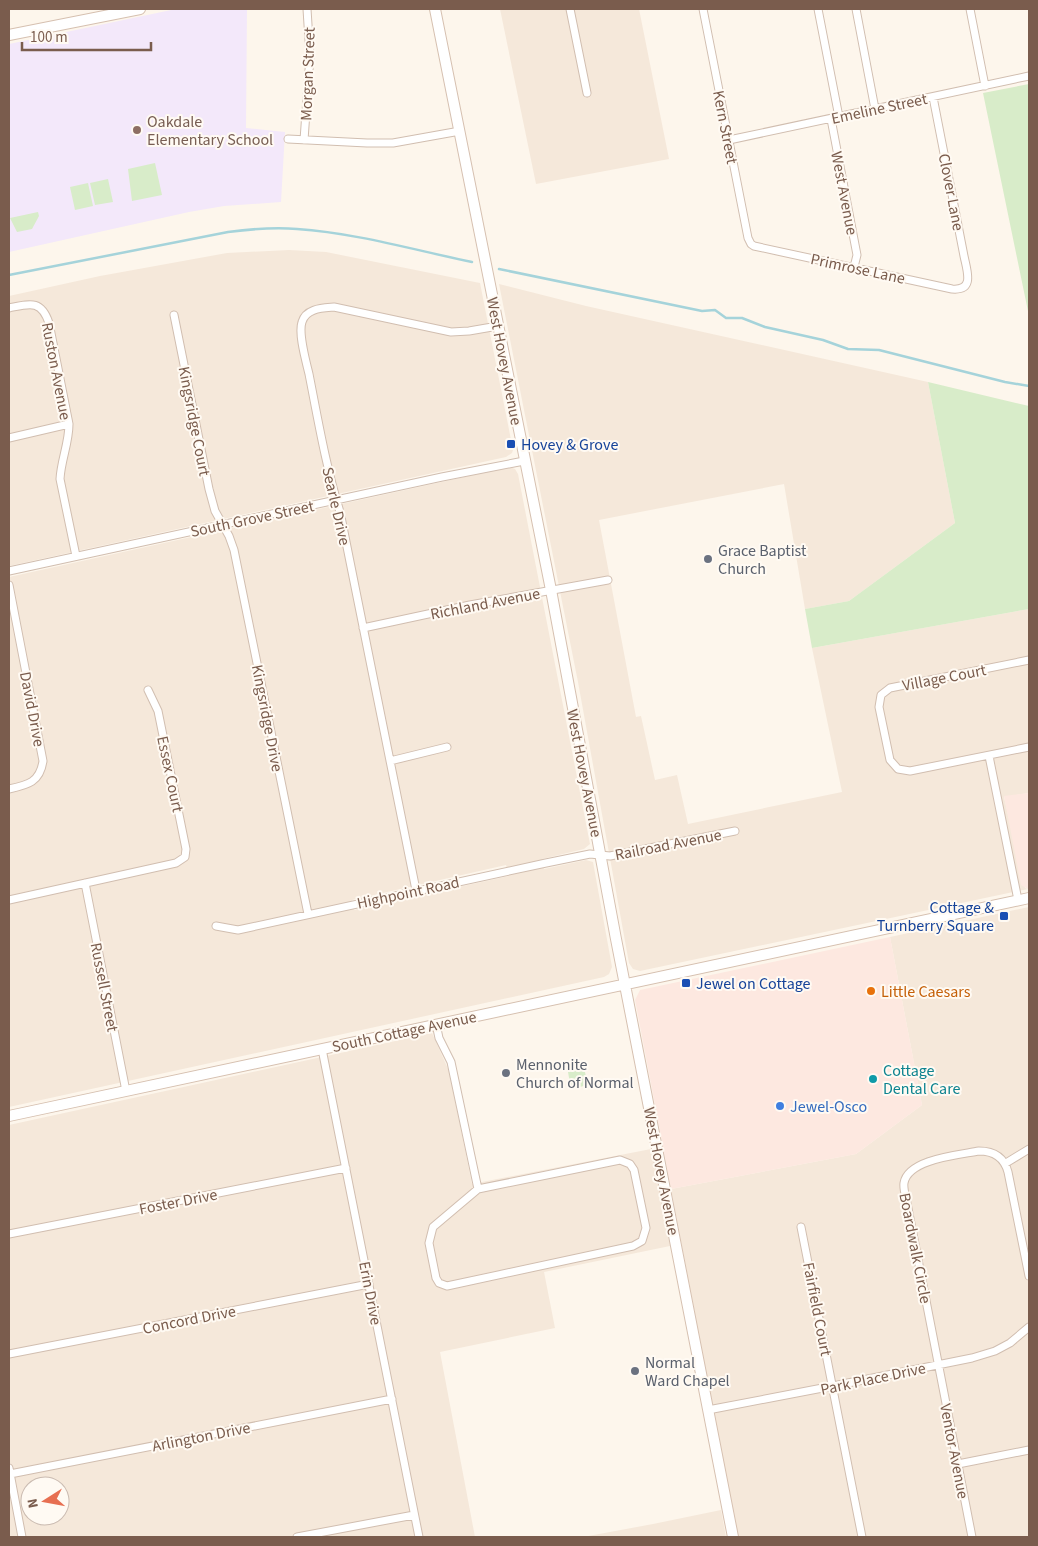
<svg xmlns="http://www.w3.org/2000/svg" width="1038" height="1546" viewBox="0 0 1038 1546" font-family="'Source Sans 3',sans-serif">
	<style>
		.residential { fill: #f5e8da; fill-rule: evenodd }
		.commercial { fill: #fde8e0 }
		.education { fill: #f3e8fa }
		.green { fill: #d8ecc9 }
		.lines { fill: none; stroke-linecap: round; stroke-linejoin: round }
		.stream { stroke: #a5d3da; stroke-width: 2.5 }
		.street-casing { stroke: #d1beb0; stroke-width: 9 }
		.secondary-casing { stroke: #d6c0b0; stroke-width: 12 }
		.street { stroke: #fff; stroke-width: 7 }
		.secondary { stroke: #fff; stroke-width: 10 }
		.education-dot { fill: #8d6e63; stroke: #fffaf3; stroke-width: 2 }
		.transit-dot { fill: #1a4fb4; stroke: #fffaf3; stroke-width: 2 }
		.worship-dot { fill: #6b7280; stroke: #fffaf3; stroke-width: 2 }
		.food-dot { fill: #e8710a; stroke: #fffaf3; stroke-width: 2 }
		.culture-dot { fill: #0f9aa8; stroke: #fffaf3; stroke-width: 2 }
		.shop-dot { fill: #3f7fe0; stroke: #fffaf3; stroke-width: 2 }
		.labels { text-anchor: middle; stroke-width: 4; stroke-linejoin: round; paint-order: stroke }
		.street-label { font-size: 16px; fill: #7a5c4d; stroke: #fffaf3 }
		.education-label { font-size: 16px; fill: #785e54; stroke: #fffaf3; text-anchor: start }
		.transit-label { font-size: 16px; fill: #164399; stroke: #fffaf3; text-anchor: start }
		.worship-label { font-size: 16px; fill: #5b616d; stroke: #fffaf3; text-anchor: start }
		.food-label { font-size: 16px; fill: #c56008; stroke: #fffaf3; text-anchor: start }
		.culture-label { font-size: 16px; fill: #0d838f; stroke: #fffaf3; text-anchor: start }
		.shop-label { font-size: 16px; fill: #366cbe; stroke: #fffaf3; text-anchor: start }
	</style>
	<rect width="100%" height="100%" fill="#fdf6ec"/>
	<path class="residential" d="M500,9H639L669,159L536,184Z
		M289,250L326,252L480,283L513,450L512,453L506,457L9,566V296L100,276L227,253Z
		M499,284L586,306L928,382L955,523L849,601L805,609L784,484L599,520L636,717L641,716L655,780L677,775L688,824L842,792L812,648L1029,609V793L1004,797L1025,888L1028,889L640,971L633,969L629,963L578,682Z
		M510,467L515,469L518,474L590,844L584,849L542,859L544,869L586,860L593,862L612,967L609,974L604,977L9,1107V577ZM506,865L509,876L354,910L352,900Z
		M1029,907V1537H738L671,1189L856,1154L922,1105L890,937Z
		M432,1033L449,1071L472,1184L651,1149L670,1246L544,1272L555,1328L440,1352L475,1537H9V1125ZM30,1486H60V1516H30Z
		M721,1510L726,1537H583L653,1524Z"/>
	<path class="commercial" d="M1029,793V888L1028,889L1021,885L1004,796Z
		M890,937L922,1105L856,1154L671,1189L635,1000L640,990Z"/>
	<path class="education" d="M176,9H247L246,128L285,132L281,202L224,206L189,212L9,252V44Z"/>
	<path class="green" d="M1029,84V316L983,93Z
		M155,163L162,195L132,201L128,169Z
		M108,179L113,202L95,205L90,183Z
		M88,183L93,206L75,210L70,187Z
		M38,212L39,216L32,229L17,232L10,218Z
		M928,382L1029,406V609L812,648L805,609L849,601L955,523Z
		M584,1068L588,1085L571,1089L568,1072Z"/>
	<g class="lines">
		<path class="stream" d="M499,269L702,311L715,310L726,318H742L765,327L823,340L848,349L879,350L1005,382L1029,386
			M9,275L228,232C251,229 274,227 297,229C356,233 414,250 472,262"/>
		<g class="street-casing">
			<path id="street" d="M570,9L587,93
				M703,9L748,238L751,244L754,246L952,289C975,291 967,271 964,256L933,97
				M818,9L839,117
				M856,9L875,109
				M970,9L985,86
				M831,119L857,255L854,267
				M288,139L367,143H393L460,131
				M304,140L310,56L307,9
				M729,140L1029,76
				M9,308C29,304 41,299 49,323L69,424C69,443 61,460 60,479L76,556
				M174,315L209,489L215,511L229,536L234,550L308,914
				M9,438L69,424
				M9,571L442,477L524,461
				M9,585L43,761C40,782 28,785 9,789
				M363,628L470,605L608,580
				M1029,660L890,688L881,695L879,707L890,760L898,769L910,771L1029,747
				M989,756L1018,900
				M390,761L447,747
				M85,883L126,1091
				M416,890L340,512C326,467 318,420 309,374C306,361 298,334 302,322C306,308 323,308 334,307L451,332L469,331L498,326
				M9,900L176,863L185,857L186,849L158,711L148,690
				M216,926L238,930L546,863L590,854L610,856L735,831
				M436,1024L439,1038L451,1062L478,1189
				M322,1049L419,1537
				M620,1160L630,1164L634,1170L646,1228L642,1241L633,1246L447,1286L439,1283L436,1278L429,1243L433,1227L478,1189Z
				M1006,1163L1029,1149
				M801,1227L862,1537
				M9,1234L346,1168
				M9,1354L369,1284
				M708,1410L833,1386L972,1358L995,1351L1010,1343L1029,1327
				M958,1464L1029,1450
				M9,1468L22,1537
				M10,1474L392,1399
				M297,1537L414,1515
				M972,1537L907,1203C906,1197 903,1189 904,1183C908,1159 959,1155 979,1151C994,1151 1004,1157 1008,1172L1029,1276"/>
		</g>
		<g class="secondary-casing">
			<path id="secondary" d="M435,9L551,590L616,939L733,1537
				M9,35L140,9
				M9,1116L1029,898"/>
		</g>
		<use href="#street" class="street"/>
		<use href="#secondary" class="secondary"/>
	</g>
	<circle class="education-dot" cx="137" cy="130" r="5"/>
	<g class="transit-dot">
		<rect x="506" y="439" width="10" height="10" rx="2.5"/>
		<rect x="999" y="911" width="10" height="10" rx="2.5"/>
		<rect x="681" y="978" width="10" height="10" rx="2.5"/>
	</g>
	<g class="worship-dot">
		<circle cx="708" cy="559" r="5"/>
		<circle cx="506" cy="1073" r="5"/>
		<circle cx="635" cy="1371" r="5"/>
	</g>
	<circle class="food-dot" cx="871" cy="991" r="5"/>
	<circle class="culture-dot" cx="873" cy="1079" r="5"/>
	<circle class="shop-dot" cx="780" cy="1106" r="5"/>
	<g class="labels">
		<g class="street-label">
			<text transform="translate(307 74) rotate(-88)" y="6">Morgan Street</text>
			<text transform="translate(879 108) rotate(-12)" y="6">Emeline Street</text>
			<text transform="translate(726 127) rotate(79)" y="6">Kern Street</text>
			<text transform="translate(952 192) rotate(79)" y="6">Clover Lane</text>
			<text transform="translate(845 193) rotate(79)" y="6">West Avenue</text>
			<text transform="translate(858 268) rotate(12)" y="6">Primrose Lane</text>
			<text transform="translate(505 361) rotate(79)" y="6">West Hovey Avenue</text>
			<text transform="translate(57 371) rotate(79)" y="6">Ruston Avenue</text>
			<text transform="translate(195 421) rotate(79)" y="6">Kingsridge Court</text>
			<text transform="translate(337 506) rotate(77)" y="6">Searle Drive</text>
			<text transform="translate(252 518) rotate(-12)" y="6">South Grove Street</text>
			<text transform="translate(485 603) rotate(-11)" y="6">Richland Avenue</text>
			<text transform="translate(944 677) rotate(-11)" y="6">Village Court</text>
			<text transform="translate(33 709) rotate(79)" y="6">David Drive</text>
			<text transform="translate(268 718) rotate(79)" y="6">Kingsridge Drive</text>
			<text transform="translate(585 773) rotate(79)" y="6">West Hovey Avenue</text>
			<text transform="translate(171 774) rotate(78)" y="6">Essex Court</text>
			<text transform="translate(668 844) rotate(-11)" y="6">Railroad Avenue</text>
			<text transform="translate(408 892) rotate(-12)" y="6">Highpoint Road</text>
			<text transform="translate(105 987) rotate(79)" y="6">Russell Street</text>
			<text transform="translate(404 1031) rotate(-12)" y="6">South Cottage Avenue</text>
			<text transform="translate(662 1171) rotate(79)" y="6">West Hovey Avenue</text>
			<text transform="translate(178 1201) rotate(-11)" y="6">Foster Drive</text>
			<text transform="translate(916 1248) rotate(79)" y="6">Boardwalk Circle</text>
			<text transform="translate(371 1293) rotate(79)" y="6">Erin Drive</text>
			<text transform="translate(818 1309) rotate(79)" y="6">Fairfield Court</text>
			<text transform="translate(189 1319) rotate(-11)" y="6">Concord Drive</text>
			<text transform="translate(873 1378) rotate(-12)" y="6">Park Place Drive</text>
			<text transform="translate(201 1436) rotate(-11)" y="6">Arlington Drive</text>
			<text transform="translate(955 1451) rotate(79)" y="6">Ventor Avenue</text>
		</g>
		<g class="education-label">
			<text x="147" y="127">Oakdale<tspan x="147" dy="18">Elementary School</tspan></text>
		</g>
		<g class="transit-label">
			<text x="521" y="450">Hovey &amp; Grove</text>
			<text x="994" y="913" text-anchor="end">Cottage &amp;<tspan x="994" dy="18">Turnberry Square</tspan></text>
			<text x="696" y="989">Jewel on Cottage</text>
		</g>
		<g class="worship-label">
			<text x="718" y="556">Grace Baptist<tspan x="718" dy="18">Church</tspan></text>
			<text x="516" y="1070">Mennonite<tspan x="516" dy="18">Church of Normal</tspan></text>
			<text x="645" y="1368">Normal<tspan x="645" dy="18">Ward Chapel</tspan></text>
		</g>
		<g class="food-label">
			<text x="881" y="997">Little Caesars</text>
		</g>
		<g class="culture-label">
			<text x="883" y="1076">Cottage<tspan x="883" dy="18">Dental Care</tspan></text>
		</g>
		<g class="shop-label">
			<text x="790" y="1112">Jewel-Osco</text>
		</g>
	</g>
	<rect width="1038" height="1546" fill="none" stroke="#7a5c4d" stroke-width="20"/>
	<g transform="translate(45 1501) rotate(259)"><circle r="24" fill="#fffaf3" stroke="#cabbb1"/>
	<path d="M0-4L9 19L0 12L-9 19Z" fill="#e76f51"/>
	<text y="-8" font-size="14" font-weight="bold" text-anchor="middle" fill="#7a5c4d">N</text>
	</g>
	<path d="M22 42v8h129v-8" fill="none" stroke="#7a5c4d" stroke-width="2.5"/>
	<text x="30" y="42" font-size="15" fill="#7a5c4d" stroke="#fffaf3" stroke-width="4" paint-order="stroke">100 m</text>
</svg>
